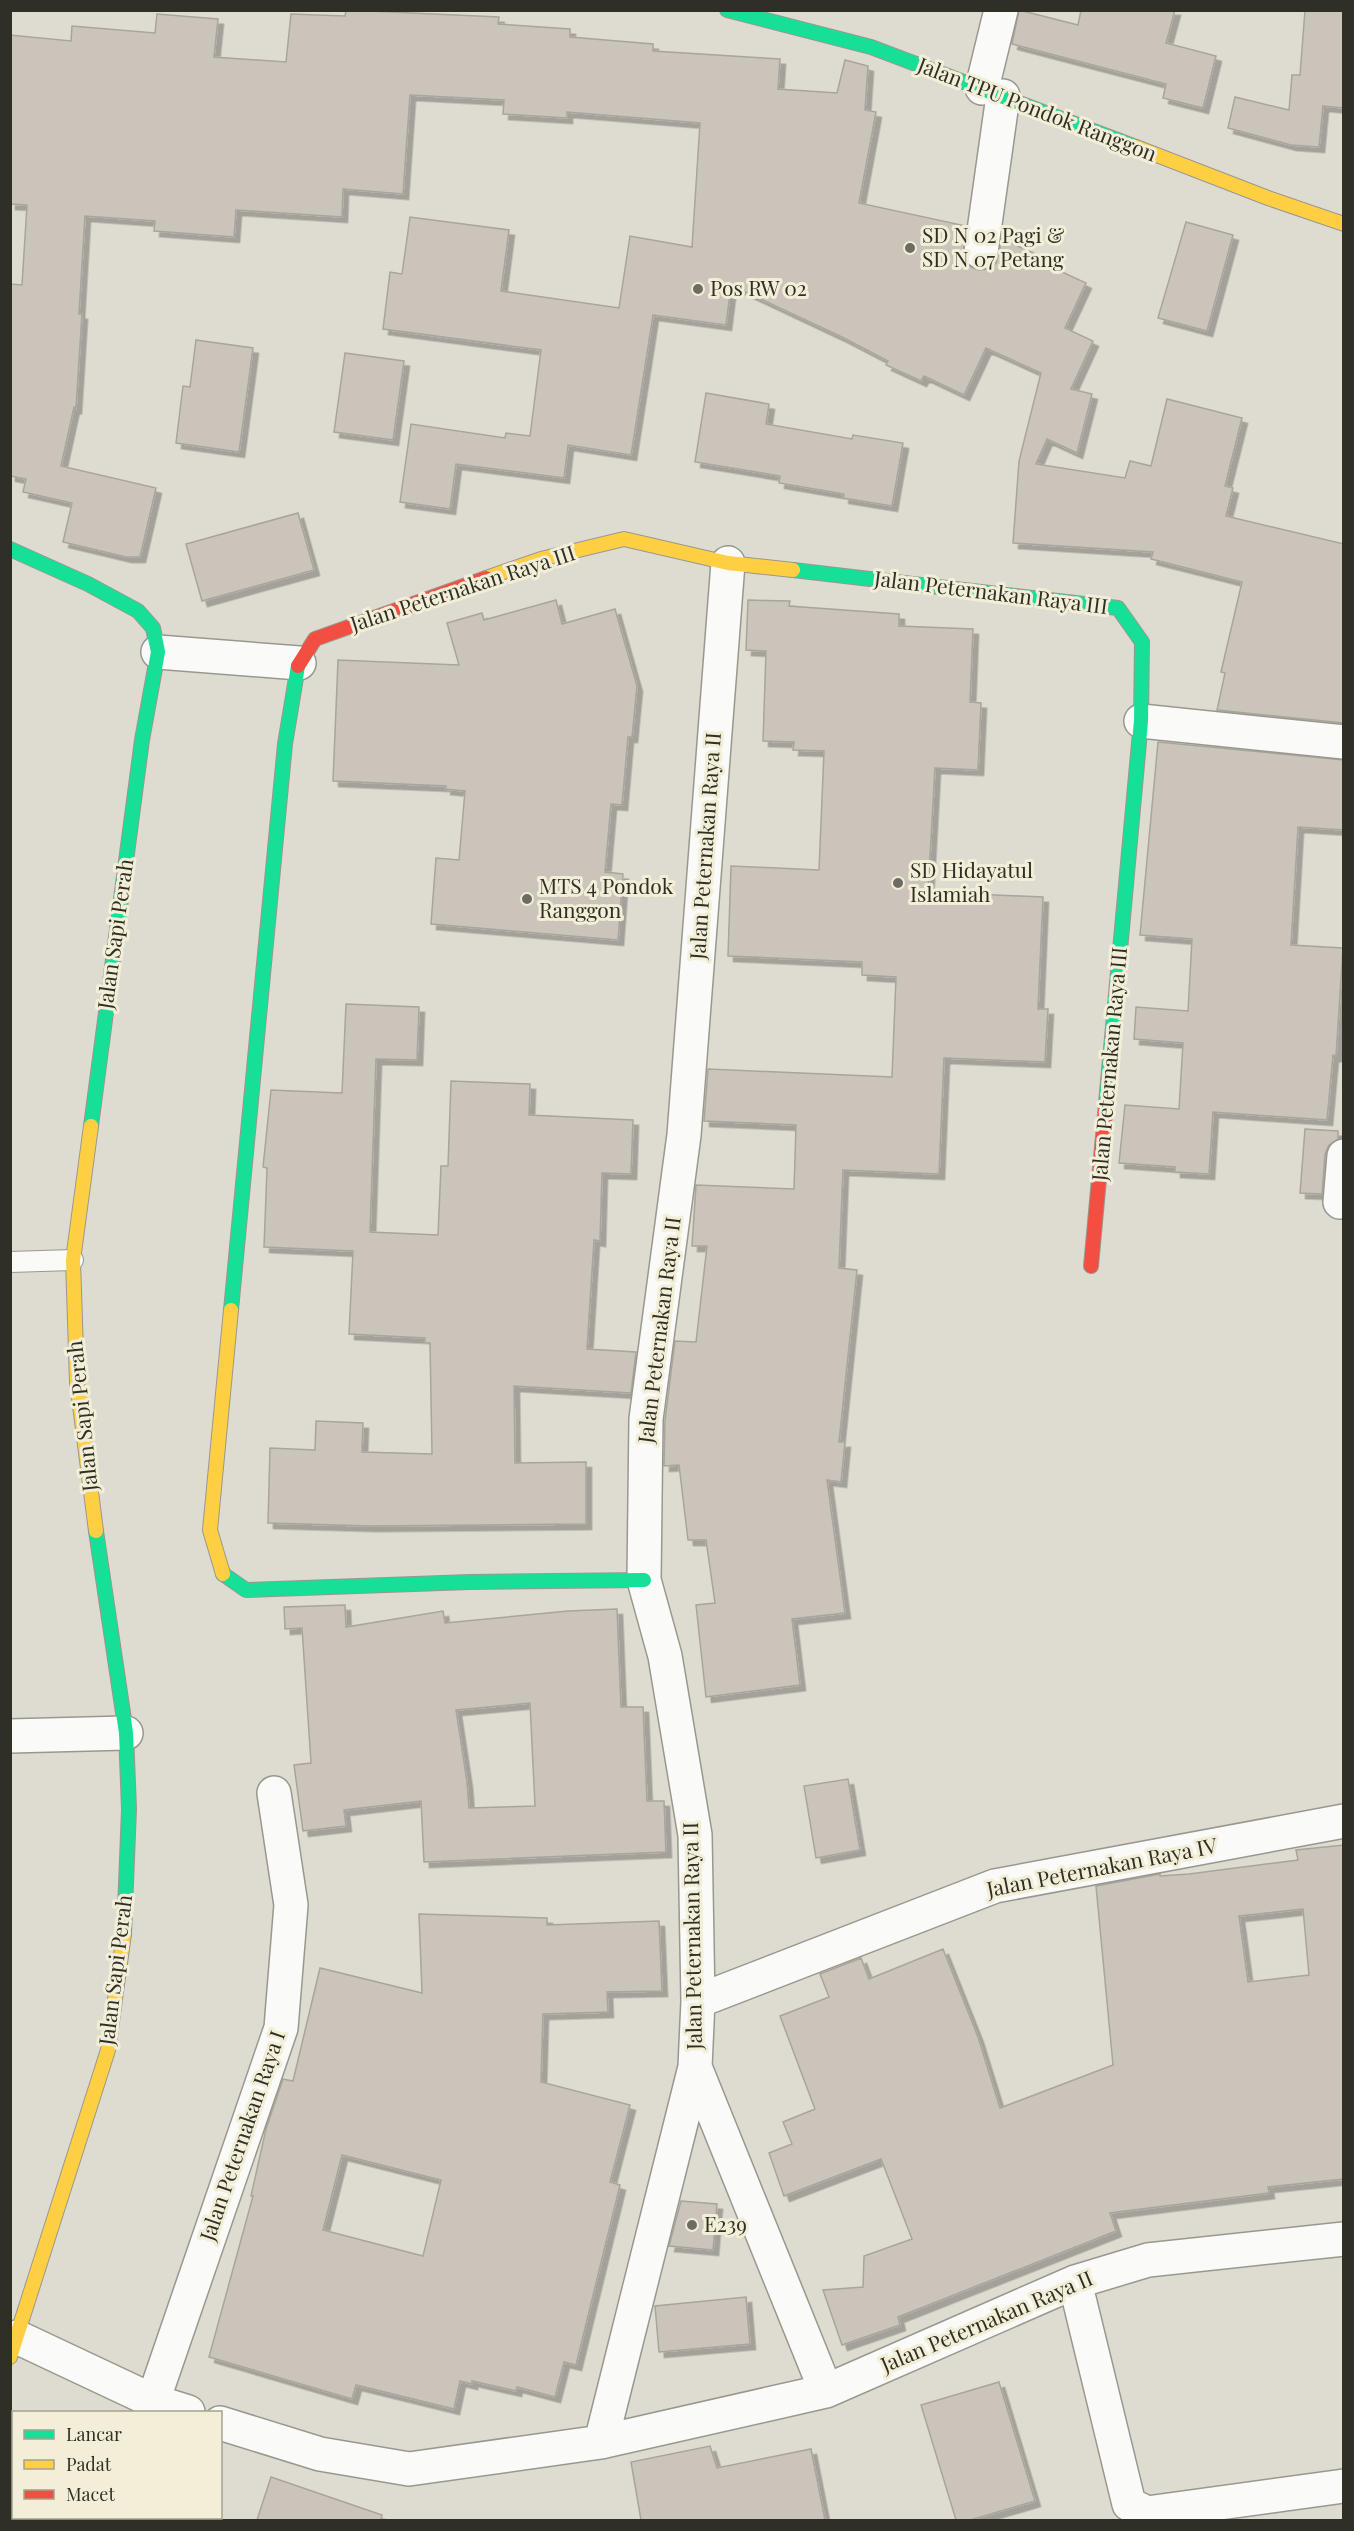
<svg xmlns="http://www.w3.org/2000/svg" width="1354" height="2531" viewBox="0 0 1354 2531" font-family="'Playfair Display',serif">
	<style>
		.building { fill: #cac4ba; stroke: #a9a59c; stroke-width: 1.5; fill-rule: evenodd; filter: url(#shadow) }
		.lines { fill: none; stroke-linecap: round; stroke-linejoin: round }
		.lane-casing { stroke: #99988f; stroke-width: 22 }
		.street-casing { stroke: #99988f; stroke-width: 36 }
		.fast-casing { stroke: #99988f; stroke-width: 16 }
		.slow-casing { stroke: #99988f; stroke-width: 16 }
		.jam-casing { stroke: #99988f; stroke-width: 16 }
		.lane { stroke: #fafaf8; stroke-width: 20 }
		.street { stroke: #fafaf8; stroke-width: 33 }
		.fast { stroke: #16e098; stroke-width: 14 }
		.slow { stroke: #ffcf43; stroke-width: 14 }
		.jam { stroke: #f24e42; stroke-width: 14 }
		.poi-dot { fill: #6d6c62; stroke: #f2eed7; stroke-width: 2 }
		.labels { text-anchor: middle; stroke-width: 6; stroke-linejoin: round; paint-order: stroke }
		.street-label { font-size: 21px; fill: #302f26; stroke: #f2eed7 }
		.poi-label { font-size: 21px; fill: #302f26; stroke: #f2eed7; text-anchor: start }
	</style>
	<defs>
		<filter id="shadow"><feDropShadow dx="5.5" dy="5.5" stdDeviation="0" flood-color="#0004"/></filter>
	</defs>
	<rect width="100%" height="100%" fill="#dedcd0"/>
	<path class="building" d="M346,10L499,17L498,24L570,29V37L653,44V51L780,59L778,89L837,93L845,60L868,66L865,110L876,112L859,203L966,226L963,258L969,266L978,270L989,269L996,263L1002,239L1047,259L1045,264L1086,283L1065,328L1093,341L1071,389L1092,394L1077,453L1047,439L1036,464L1125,478L1130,461L1151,466L1167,399L1242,418L1225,486L1233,488L1226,516L1344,544V723L1217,710L1225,673L1221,672L1242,582L1151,559L1153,552L1013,543L1019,461L1041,373L986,348L964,395L924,376L921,381L886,365L888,361L844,338L731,285L726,325L653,315L631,455L568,445L564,478L456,464L450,509L400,502L411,424L505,438L506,433L530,436L541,350L383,329L390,272L402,274L410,217L509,230L501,291L619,308L630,236L692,247L700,123L567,112V118L503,114L504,100L410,95L403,194L343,189L342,217L236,210L234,237L154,231L155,221L85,216L79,314H82L76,408L74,407L61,466L156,488L140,557H126L63,542L72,503L23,492L26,479L10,476V284L22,285L27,205L10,204V35L71,41L72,26L155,33L157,14L218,19L214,57L286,62L291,14L345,16Z
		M1019,10L1078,25L1081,10H1175L1166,43L1216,56L1203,108L1163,98L1166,84L1012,44Z
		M1305,10H1344V108L1323,106L1319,147L1291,145L1228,128L1235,97L1289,110L1292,75H1300Z
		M1186,222L1233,235L1207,331L1158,318Z
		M196,340L253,348L239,452L176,443L183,386L190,387Z
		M345,353L404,361L393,440L334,432Z
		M706,393L769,404L766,424L852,439L853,435L903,443L892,506L843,498L844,494L779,483L780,476L695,462Z
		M298,513L314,570L202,601L186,544Z
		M556,600L562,624L615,609L637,686L632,737H628L622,805L611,804L605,872L623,874L618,940L431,924L436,858L459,860L465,791L445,789L446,786L333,781L338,660L459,665L447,623L482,613L484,620Z
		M748,600L790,601L789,606L899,614V626L973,629L970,702L981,703L978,770L935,768L928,892L1043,897L1038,1009H1048L1045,1062L944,1058L939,1174L843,1170L839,1268L857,1270L839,1442H845L841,1482L827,1480L845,1613L792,1619L800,1685L706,1697L696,1605L715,1603L706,1540H688L679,1465L664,1466L665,1420L675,1341L696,1342L707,1246H692L696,1185L794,1189L796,1125L704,1121L708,1069L892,1077L896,977L862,975V962L728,956L731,866L819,870L824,751L793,750L794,742L763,741L766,651L746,650Z
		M1158,742L1344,760V830L1298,827L1291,945L1343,948L1336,1056L1333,1055L1327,1120L1213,1112L1209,1174L1175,1172V1167L1119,1163L1125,1105L1179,1109L1183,1043L1134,1039L1136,1007L1188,1011L1192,939L1140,935Z
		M346,1004L419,1007L417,1060L376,1059L370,1232L438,1235L441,1166H448L451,1081L530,1084L529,1115L633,1120L631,1174L602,1173L600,1241L594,1240L587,1349L636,1352L631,1393L514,1386L515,1463L586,1462V1524L371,1526L268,1523L270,1448L315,1450L316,1421L363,1423L362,1452L432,1454L430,1343H425V1338L349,1334L353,1251L264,1247L267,1168L263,1167L271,1090L342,1093Z
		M1305,1129L1338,1131V1139L1329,1145L1325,1154L1322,1194L1300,1193Z
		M345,1605L346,1627L443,1611L445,1623L568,1611L617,1609L621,1707H643L647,1801H664L666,1852L424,1862L421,1801L344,1810L346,1826L303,1831L294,1765L311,1763L302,1628L285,1629L284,1607ZM530,1703L535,1806L469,1808L467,1782L456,1710Z
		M848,1779L860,1850L816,1858L804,1786Z
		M1344,1845V2179L1268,2187L1269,2193L1110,2213L1116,2231L898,2317L900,2325L842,2345L823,2290L863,2287L864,2256L912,2239L881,2159L784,2196L769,2153L792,2144L783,2122L815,2109L780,2016L829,1997L820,1974L861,1958L869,1979L943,1949L978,2037L1000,2108L1113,2065L1096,1886L1160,1874V1876L1189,1874L1298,1860L1296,1850ZM1303,1909L1309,1975L1248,1982L1239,1916Z
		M419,1914L547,1918V1925L659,1921L662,1991L607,1992L608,2012L543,2014L541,2082L630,2105L610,2182L620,2185L576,2365L564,2362L555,2397L517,2387L516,2391L472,2381V2384L460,2381L454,2409L356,2385L352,2399L209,2357L253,2196H251L266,2129L283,2079L293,2081L320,1968L422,1993ZM342,2155L441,2180L423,2256L323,2230Z
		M681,2201L717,2204L713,2250L669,2246Z
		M746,2297L750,2344L659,2352L655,2306Z
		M999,2382L1035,2501L970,2520H956L921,2405Z
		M710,2446L717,2468L811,2449L825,2520H641L631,2462Z
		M271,2477L382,2515L381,2520H257Z"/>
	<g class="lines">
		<g class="lane-casing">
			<path id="lane" d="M10,1262L73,1260"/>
		</g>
		<g class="street-casing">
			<path id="street" d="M982,88L1001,10
				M981,252L1003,96
				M158,652L299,663
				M1141,721L1344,742
				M1340,1202L1344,1156
				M10,1736L126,1733
				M698,2001L995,1886L1344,1821
				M695,2067L826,2391
				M1075,2282L1129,2504L1147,2513L1344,2486
				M17,2337L153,2401L188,2412
				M153,2401L281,2028L291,1905L274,1793
				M220,2423L320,2454L409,2469L601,2442L826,2391L1075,2282L1148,2260L1344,2239
				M601,2442L695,2067L698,2001L695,1835L665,1656L644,1580L646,1419L684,1135L728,563"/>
		</g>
		<g class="fast-casing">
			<path id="fast" d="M727,10L871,47L1136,147
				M10,549L88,584L138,611L153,628L158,652L142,740L91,1126
				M793,570L1118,608L1142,642L1141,721L1106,1103
				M231,1310L285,744L298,666
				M96,1531L126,1733L129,1809L124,1934
				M223,1574L246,1590L470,1582L644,1580"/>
		</g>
		<g class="slow-casing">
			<path id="slow" d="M1136,147L1268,198L1344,224
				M486,578L541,559L624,539L728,563L793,570
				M91,1126L73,1260L77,1382L96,1531
				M223,1574L210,1530L231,1310
				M10,2357L108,2050L124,1934"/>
		</g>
		<g class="jam-casing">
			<path id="jam" d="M298,666L315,639L486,578
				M1091,1266L1106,1103"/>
		</g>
		<use href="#lane" class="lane"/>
		<use href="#street" class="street"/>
		<use href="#fast" class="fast"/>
		<use href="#slow" class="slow"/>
		<use href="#jam" class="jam"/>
	</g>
	<g class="poi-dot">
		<circle cx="910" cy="248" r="6"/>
		<circle cx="698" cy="289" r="6"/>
		<circle cx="898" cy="883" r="6"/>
		<circle cx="527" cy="899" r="6"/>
		<circle cx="692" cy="2225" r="6"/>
	</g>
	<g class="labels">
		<g class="street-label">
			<text transform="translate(1037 110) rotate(21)" y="7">Jalan TPU Pondok Ranggon</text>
			<text transform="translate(463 589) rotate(-18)" y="7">Jalan Peternakan Raya III</text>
			<text transform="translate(991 593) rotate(7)" y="7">Jalan Peternakan Raya III</text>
			<text transform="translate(706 846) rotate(-86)" y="7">Jalan Peternakan Raya II</text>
			<text transform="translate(116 934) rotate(-82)" y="7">Jalan Sapi Perah</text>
			<text transform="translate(1110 1064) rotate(-85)" y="7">Jalan Peternakan Raya III</text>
			<text transform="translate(660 1330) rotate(-83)" y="7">Jalan Peternakan Raya II</text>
			<text transform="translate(83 1416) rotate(-96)" y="7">Jalan Sapi Perah</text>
			<text transform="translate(1102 1868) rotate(-11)" y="7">Jalan Peternakan Raya IV</text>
			<text transform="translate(693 1936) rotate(-91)" y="7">Jalan Peternakan Raya II</text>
			<text transform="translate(116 1970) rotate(-83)" y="7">Jalan Sapi Perah</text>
			<text transform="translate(243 2136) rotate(-71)" y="7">Jalan Peternakan Raya I</text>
			<text transform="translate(987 2322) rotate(-23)" y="7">Jalan Peternakan Raya II</text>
		</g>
		<g class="poi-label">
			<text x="922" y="243">SD N 02 Pagi &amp;<tspan x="922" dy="24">SD N 07 Petang</tspan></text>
			<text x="710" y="296">Pos RW 02</text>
			<text x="910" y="878">SD Hidayatul<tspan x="910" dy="24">Islamiah</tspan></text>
			<text x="539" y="894">MTS 4 Pondok<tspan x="539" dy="24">Ranggon</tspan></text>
			<text x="704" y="2232">E239</text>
		</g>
	</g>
	<rect width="1354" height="2531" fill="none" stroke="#302f26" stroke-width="24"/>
	<rect x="12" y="2411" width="210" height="108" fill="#f2eed7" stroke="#a4a290" stroke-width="1.5"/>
	<rect x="24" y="2430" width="30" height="9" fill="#16e098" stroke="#a4a290" stroke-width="1.5"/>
	<text x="66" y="2441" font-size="18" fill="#302f26">Lancar</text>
	<rect x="24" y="2460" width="30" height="9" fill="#ffcf43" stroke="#a4a290" stroke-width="1.5"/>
	<text x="66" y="2471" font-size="18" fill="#302f26">Padat</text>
	<rect x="24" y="2490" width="30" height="9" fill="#f24e42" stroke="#a4a290" stroke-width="1.5"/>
	<text x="66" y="2501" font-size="18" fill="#302f26">Macet</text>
</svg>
